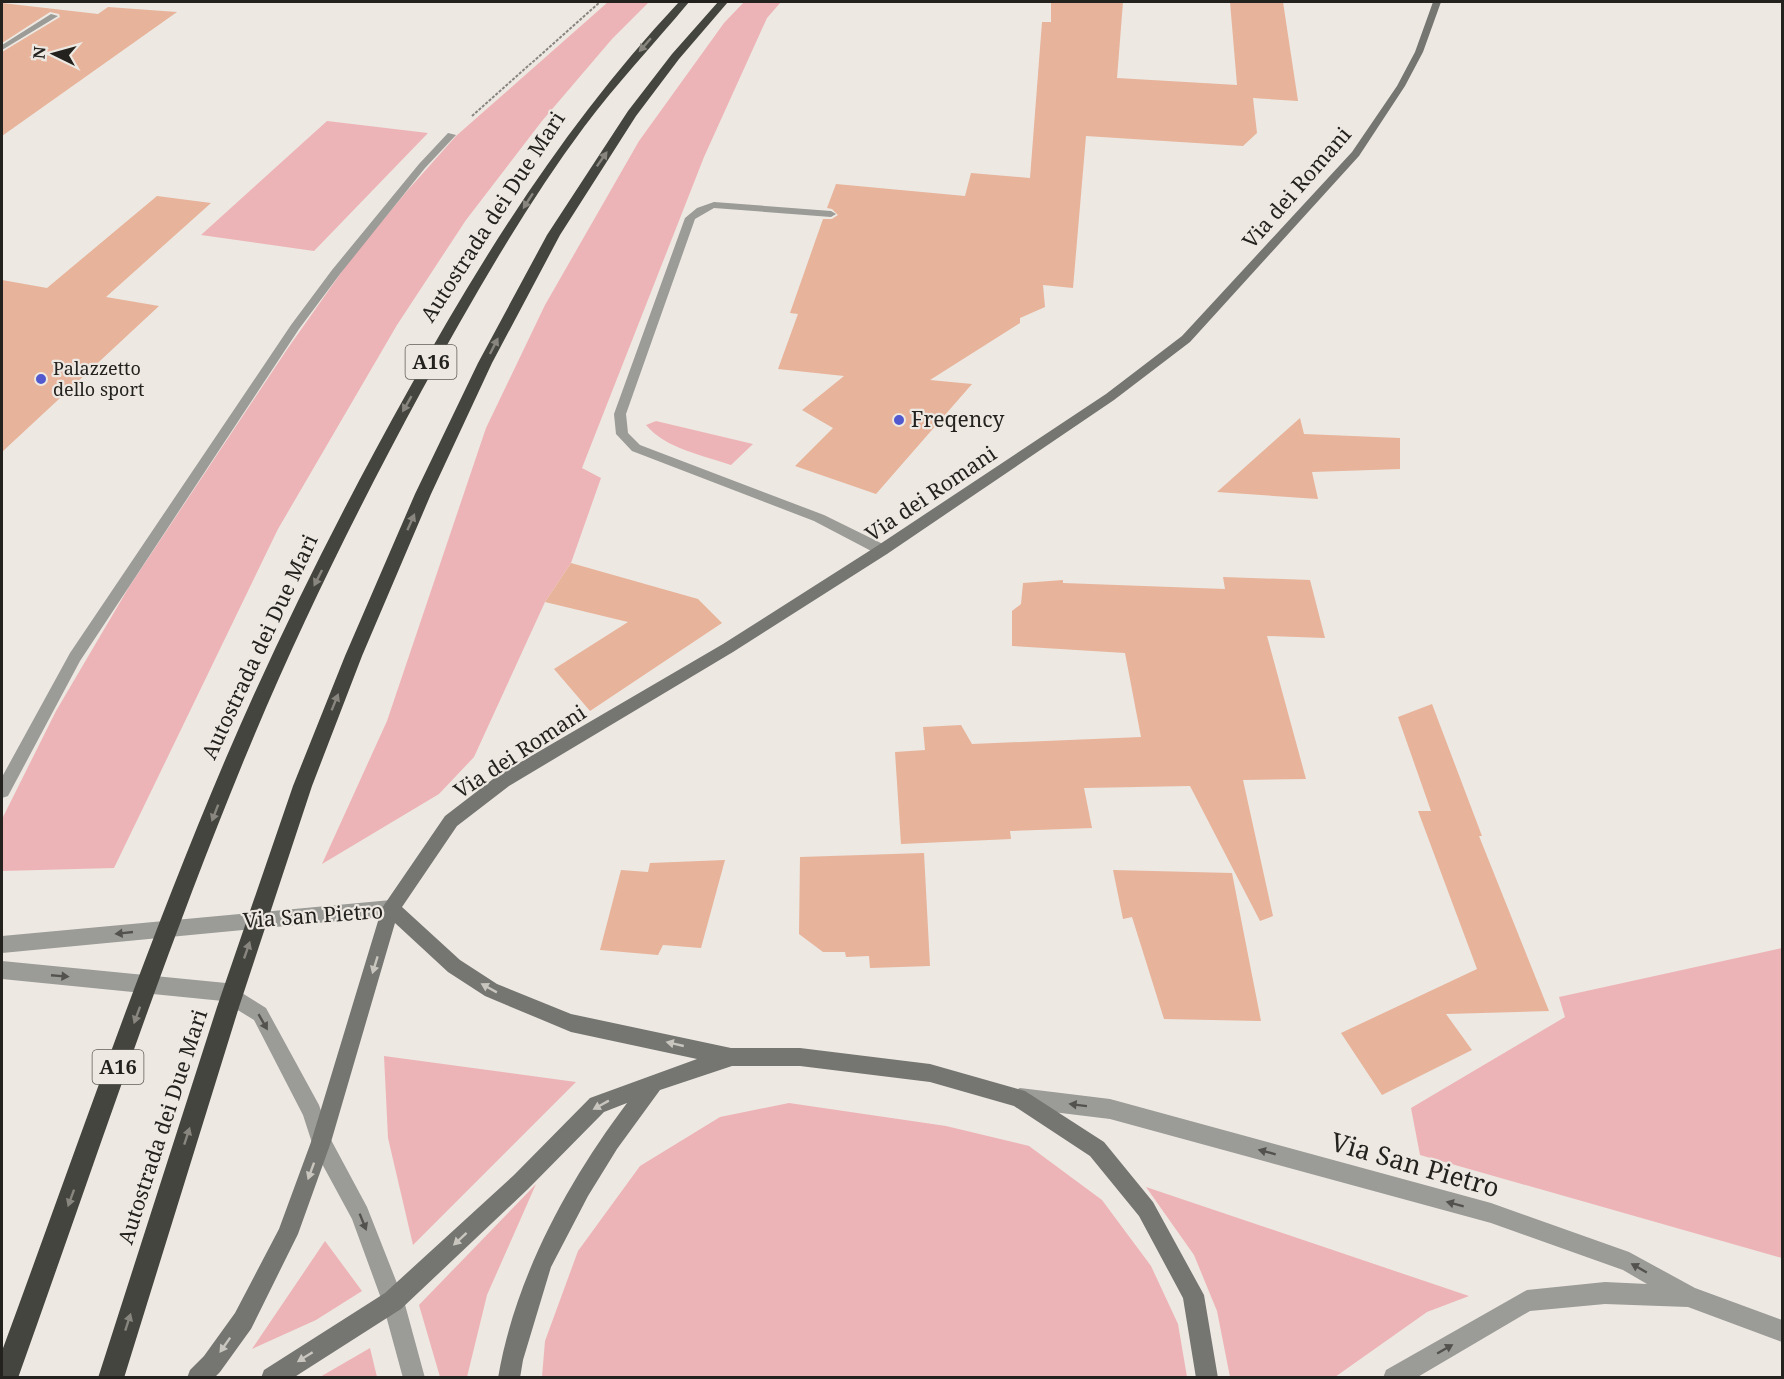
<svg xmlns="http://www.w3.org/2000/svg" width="1784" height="1379" viewBox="0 0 1784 1379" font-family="'Noto Serif',serif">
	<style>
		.green { fill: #edb4b8 }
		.building { fill: #e7b39b }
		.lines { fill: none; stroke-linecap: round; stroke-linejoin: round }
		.path { stroke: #888580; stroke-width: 2; stroke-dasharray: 3 1.5; stroke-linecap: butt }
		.service { fill: #9b9b97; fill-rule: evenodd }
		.minor { fill: #9b9b97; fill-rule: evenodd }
		.tertiary { fill: #9b9b97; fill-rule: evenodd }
		.secondary { fill: #757671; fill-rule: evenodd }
		.motorway { fill: #44453e; fill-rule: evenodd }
		.oneway { fill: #88867f }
		.oneway2 { fill: #54524f }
		.oneway3 { fill: #c9c6bf }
		.poi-dot { fill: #5259cf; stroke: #ede8e1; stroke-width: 2 }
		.labels { text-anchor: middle; stroke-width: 4.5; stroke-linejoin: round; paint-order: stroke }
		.far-poi-label { font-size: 18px; fill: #24221f; stroke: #ede8e1; text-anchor: start }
		.shield { fill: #ede8e1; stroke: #605d59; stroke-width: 1.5 }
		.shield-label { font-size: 20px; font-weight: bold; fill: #24221f }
		.street-label { font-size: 21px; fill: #24221f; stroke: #ede8e1 }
		.poi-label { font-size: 21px; fill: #24221f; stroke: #ede8e1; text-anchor: start }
		.near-street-label { font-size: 26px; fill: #24221f; stroke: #ede8e1 }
	</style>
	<rect width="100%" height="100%" fill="#ede8e1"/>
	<path class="green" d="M608,2H649L612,39L542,121L466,220L397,325L278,529L114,868L2,871V819L56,711L129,587L288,348L350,260L407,191L456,136Z
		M744,2H781L767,18L704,157L582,468L601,478L571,563L545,602L474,757L439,794L322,864L387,721L486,428L545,305L639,141L724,23Z
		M327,121L428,133L314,251L201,235Z
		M656,421L753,444L731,465C703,455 666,449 646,425Z
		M1782,948V1258L1420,1155L1411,1108L1565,1017L1559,997Z
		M384,1056L576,1082L413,1245L388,1138Z
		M789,1103L946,1126L1029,1146L1102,1200L1151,1266L1178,1324L1187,1377H542L545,1341L578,1251L640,1166L720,1117Z
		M536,1184L487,1295L467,1377H440L419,1305Z
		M1146,1187L1469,1296L1427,1312L1335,1377H1230L1217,1311L1194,1255Z
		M325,1241L362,1291L316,1320L252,1349Z
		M370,1348L377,1377H320Z"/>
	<path class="building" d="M1051,2H1123L1117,78L1237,85L1230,2H1283L1298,101L1253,98L1257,133L1243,146L1086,136L1073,288L1043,285L1045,307L1020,318V323L930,380L972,384L876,494L795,466L833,428L802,410L844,376L778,369L798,314L790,313L823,219H832L838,215L832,209L827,208L836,184L965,196L971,173L1030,178L1042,22H1051Z
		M2,3L98,14L108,7L177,12L2,136V52L60,17L59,14L50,12L2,43Z
		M157,196L211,203L106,297L159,306L2,452V280L47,288Z
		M1300,418L1304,434L1400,438V469L1312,472L1318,499L1217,492Z
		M571,563L698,599L722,623L590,711L554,669L628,622L545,602Z
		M1223,577L1310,580L1325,638L1267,636L1306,779L1243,780L1273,916L1260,921L1190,786L1084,788L1092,828L1010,831L1011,839L901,844L895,752L925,750L923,727L961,725L972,744L1141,737L1125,653L1012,646V611L1021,604L1023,583L1063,580V583L1225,589Z
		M1432,704L1482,836H1479L1549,1011L1446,1014L1472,1050L1382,1095L1341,1033L1477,969L1418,811H1431L1398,717Z
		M924,853L930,966L870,968L869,956L846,957L845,952H823L799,934L800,857Z
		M725,860L701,948L663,945L658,955L600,950L621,870L648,872L650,863Z
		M1113,870L1232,873L1261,1021L1164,1019L1132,917L1123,919Z"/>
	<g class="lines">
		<path class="path" d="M472,116L600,2"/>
		<path class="service" d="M448,133L456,135L425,168L340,274L299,329L80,661L8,796L2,798V777L70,653L291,325L332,270L419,164Z
			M714,202L831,211L836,214L831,217L714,208L695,219L626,414L628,433L640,445L824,515L887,546L889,550L887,554H877L814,521L632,451L616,434L614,414L685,218L697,208Z"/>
		<path class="minor" d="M51,14L58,16L2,50V45Z
			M391,900L397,902L400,908L397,914L391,916L2,953V936Z
			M2,961L226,983L266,1008L319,1105L330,1138L367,1207L404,1301L425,1378H403L382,1301L352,1219L314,1149L303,1115L254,1020L223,1001L2,979Z"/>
		<path class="tertiary" d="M1020,1088L1110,1099L1491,1203L1629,1252L1695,1288L1782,1320V1342L1688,1307L1605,1304L1530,1311L1416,1378H1383L1386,1370L1527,1290L1605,1282L1647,1284L1623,1270L1491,1223L1110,1119L1020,1108L1013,1105L1010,1098L1013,1091Z"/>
		<path class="secondary" d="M1433,2H1441L1423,52L1405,86L1359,156L1190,342L1114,400L887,554L733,652L509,786L457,826L402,907L460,960L497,984L571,1014L731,1048H800L930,1064L1025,1091L1104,1142L1153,1202L1204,1295L1218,1378H1196L1183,1298L1139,1216L1090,1156L1014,1106L930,1082L800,1066H732L660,1090L617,1149L588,1196L551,1267L523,1360L520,1378H498C515,1278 567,1183 627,1103L604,1112L528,1189L401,1309L293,1378H261L264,1370L385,1293L514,1175L590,1098L697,1059L571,1032L485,996L448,972L395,923L331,1142L298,1234L251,1329L220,1372L214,1378H187L190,1370L204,1356L235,1313L279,1229L311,1142L382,908L445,816L497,776L723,644L877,546L1106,394L1182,336L1352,152L1397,86L1415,52Z"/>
		<path class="motorway" d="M679,2H689C654,44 617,83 584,127C523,209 472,300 422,390C357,510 296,633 244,760C161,962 92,1171 18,1378H2V1351C75,1153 143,953 226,758C280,632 342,509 409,389C486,250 570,118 679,2Z
			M718,2H728L679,59L636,116L560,235L492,363L431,494L362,656L312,786L239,1007L124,1378H98L217,1007L293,786L345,656L415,494L478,363L547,235L628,111L672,54Z"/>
	</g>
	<defs><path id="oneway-solid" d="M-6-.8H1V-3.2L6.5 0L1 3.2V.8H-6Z" transform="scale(1.5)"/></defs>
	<g class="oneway">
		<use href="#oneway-solid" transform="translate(645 45) rotate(131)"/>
		<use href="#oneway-solid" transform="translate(602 159) rotate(-55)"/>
		<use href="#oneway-solid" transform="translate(528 201) rotate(123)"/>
		<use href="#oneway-solid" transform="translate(494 346) rotate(-63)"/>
		<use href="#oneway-solid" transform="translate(407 404) rotate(120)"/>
		<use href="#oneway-solid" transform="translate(411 522) rotate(-66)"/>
		<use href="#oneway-solid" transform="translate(318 578) rotate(117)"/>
		<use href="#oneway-solid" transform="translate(335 702) rotate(-68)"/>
		<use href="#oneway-solid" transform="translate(215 813) rotate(111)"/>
		<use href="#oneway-solid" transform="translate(247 950) rotate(-71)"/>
		<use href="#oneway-solid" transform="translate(137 1015) rotate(110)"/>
		<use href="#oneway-solid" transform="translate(187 1136) rotate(-72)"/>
		<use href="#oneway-solid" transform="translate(71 1198) rotate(110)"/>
		<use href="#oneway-solid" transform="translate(128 1322) rotate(-72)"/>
	</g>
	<g class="oneway2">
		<use href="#oneway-solid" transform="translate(124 933) rotate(174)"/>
		<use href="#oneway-solid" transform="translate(60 976) rotate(5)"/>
		<use href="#oneway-solid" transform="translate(263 1022) rotate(60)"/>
		<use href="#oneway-solid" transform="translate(1078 1105) rotate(-173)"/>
		<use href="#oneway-solid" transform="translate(1267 1152) rotate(-165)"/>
		<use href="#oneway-solid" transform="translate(1455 1204) rotate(-165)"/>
		<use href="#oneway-solid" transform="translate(363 1222) rotate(68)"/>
		<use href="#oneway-solid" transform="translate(1639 1268) rotate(-150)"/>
		<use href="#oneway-solid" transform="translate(1445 1349) rotate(-30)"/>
	</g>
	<g class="oneway3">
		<use href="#oneway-solid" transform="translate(375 965) rotate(107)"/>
		<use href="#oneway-solid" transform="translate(489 988) rotate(-151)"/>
		<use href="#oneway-solid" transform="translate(675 1044) rotate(-167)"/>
		<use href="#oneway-solid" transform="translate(601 1105) rotate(151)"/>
		<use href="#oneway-solid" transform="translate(311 1171) rotate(110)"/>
		<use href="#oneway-solid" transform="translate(460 1239) rotate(137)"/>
		<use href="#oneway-solid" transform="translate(225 1345) rotate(125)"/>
		<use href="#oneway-solid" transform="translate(305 1357) rotate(148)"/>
	</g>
	<g class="poi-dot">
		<circle cx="41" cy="379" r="6"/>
		<circle cx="899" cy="420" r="6"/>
	</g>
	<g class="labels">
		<g class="far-poi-label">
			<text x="53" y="375">Palazzetto<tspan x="53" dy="21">dello sport</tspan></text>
		</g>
		<g class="shield">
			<rect x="405.5" y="345" width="51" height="34" rx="4.5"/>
			<rect x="92.5" y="1050" width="51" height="34" rx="4.5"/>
		</g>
		<g class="shield-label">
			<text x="431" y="369">A16</text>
			<text x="118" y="1074">A16</text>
		</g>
		<g class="street-label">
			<text transform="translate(1297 188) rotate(-49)" y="7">Via dei Romani</text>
			<text transform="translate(493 217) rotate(-57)" y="7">Autostrada dei Due Mari</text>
			<text transform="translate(931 494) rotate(-34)" y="7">Via dei Romani</text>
			<text transform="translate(260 647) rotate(-65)" y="7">Autostrada dei Due Mari</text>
			<text transform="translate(520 752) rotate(-33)" y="7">Via dei Romani</text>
			<text transform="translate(313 916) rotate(-4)" y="7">Via San Pietro</text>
			<text transform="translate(163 1127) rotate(-72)" y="7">Autostrada dei Due Mari</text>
		</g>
		<g class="poi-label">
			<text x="911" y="427">Freqency</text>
		</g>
		<g class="near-street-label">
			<text transform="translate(1415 1165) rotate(16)" y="9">Via San Pietro</text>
		</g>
	</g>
	<rect width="1784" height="1379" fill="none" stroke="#24221f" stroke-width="6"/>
	<g transform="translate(54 54) rotate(275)" stroke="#ede8e1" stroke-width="4.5" paint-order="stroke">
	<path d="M0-4.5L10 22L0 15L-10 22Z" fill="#24221f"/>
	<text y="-9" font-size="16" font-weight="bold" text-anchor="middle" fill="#24221f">N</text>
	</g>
</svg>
